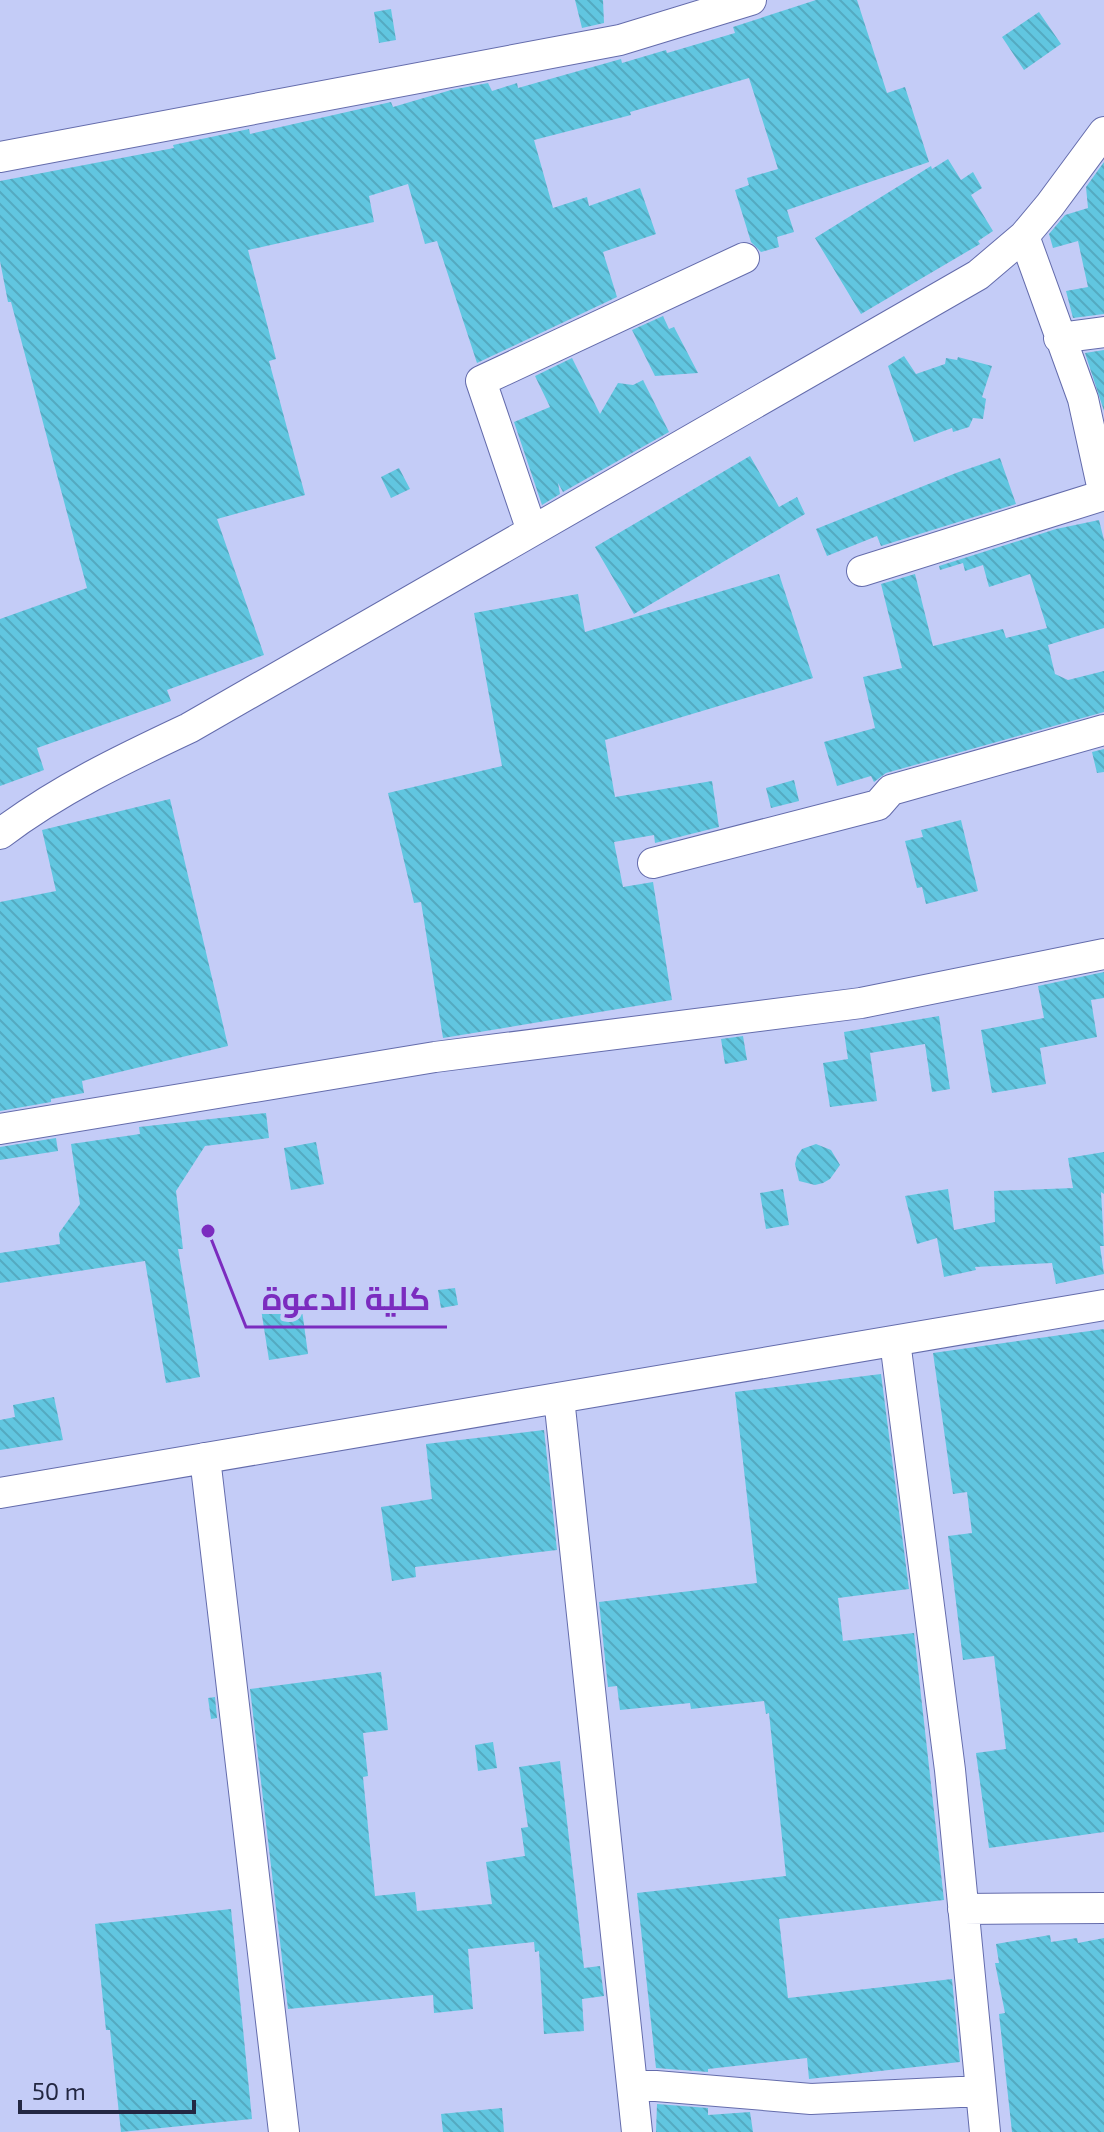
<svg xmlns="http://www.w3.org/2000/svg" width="1104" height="2132" viewBox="0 0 1104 2132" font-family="'Exo 2',Cairo,sans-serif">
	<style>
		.building { fill: url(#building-back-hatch) }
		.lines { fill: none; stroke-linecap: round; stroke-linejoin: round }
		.minor-casing { stroke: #646cac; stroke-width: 32 }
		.minor { stroke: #fff; stroke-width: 30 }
		.leader { fill: none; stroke: #7b2cbf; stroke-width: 3 }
		.callout-dot { fill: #7b2cbf; stroke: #c4ccf7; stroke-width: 3 }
		.callout-label { font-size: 32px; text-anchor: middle; font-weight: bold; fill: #7b2cbf; stroke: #c4ccf7; stroke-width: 8; stroke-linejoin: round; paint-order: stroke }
	</style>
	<defs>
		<pattern id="building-back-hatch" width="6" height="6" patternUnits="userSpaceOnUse" patternTransform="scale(2)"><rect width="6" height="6" fill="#61c6e0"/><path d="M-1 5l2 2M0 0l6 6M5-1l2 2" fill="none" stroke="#54aac1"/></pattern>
	</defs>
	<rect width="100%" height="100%" fill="#c4ccf7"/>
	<path class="building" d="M575,0H603L604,23L582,28Z
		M816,0H857L887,93L905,87L929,162L787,210L794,232L777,237L779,247L761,252L751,242L735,190L749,185L747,178L778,169L749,78L630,112L631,115L534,140L553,208L587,197L589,206L640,188L656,234L603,252L617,297L477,363L437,241L425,244L408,184L369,196L374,222L248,250L276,359L269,361L305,495L217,519L264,655L167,690L171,701L37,748L44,770L0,786V619L87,588L11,302H8L0,261V181L174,148L173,145L249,129L250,134L391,102L393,107L451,90L488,83L492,91L517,83L518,88L621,59L622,63L666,50L667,53L735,33L733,27Z
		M391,9L396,40L379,43L374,12Z
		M1039,12L1061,44L1024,70L1002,37Z
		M948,159L961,180L973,172L982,188L971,195L993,231L978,241L980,244L861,314L815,238L931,166L932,169Z
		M1104,162V314L1073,318L1066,291L1088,287L1078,241L1053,248L1049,234L1065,215L1088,208L1086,187Z
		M663,316L669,329L674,327L698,373L655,376L632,330Z
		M1104,350V411L1085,353Z
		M904,356L916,374L945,364L946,358L957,360L958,357L992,366L982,397L986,399L983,419L973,418L969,427L953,432L952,428L914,442L888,366Z
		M572,358L600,414L618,383L633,385L643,380L669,432L563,492L558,483L560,494L542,505L514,422L550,407L535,376Z
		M750,456L779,507L797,497L805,514L634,614L595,547Z
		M1000,458L1016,504L881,546L877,536L827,556L816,529L956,473Z
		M399,468L410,489L391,498L381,477Z
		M1099,520L1104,540V628L1048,645L1055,674L1068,680L1104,671V712L886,773L874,782L871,776L837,786L824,742L875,728L863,677L902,668L881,584L915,574L933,646L1003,629L1006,638L1047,628L1030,574L989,587L983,565L965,571L963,563L940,570L939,566L1056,529Z
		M779,574L813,678L605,740L615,797L712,781L719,827L655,843L654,835L614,842L623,887L653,882L672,1000L443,1038L421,902L414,903L388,793L502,766L474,613L578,594L585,632Z
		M1104,749V772L1097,773L1092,752Z
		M794,780L799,801L771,808L766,788Z
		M170,799L228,1046L82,1081L84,1093L51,1099V1102L0,1111V902L56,891L42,830Z
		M961,820L978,891L926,904L922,887L917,888L905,841L923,837L921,830Z
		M1104,972V998L1091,1000L1097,1037L1040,1048L1046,1084L992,1093L981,1030L1044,1018L1038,986Z
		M939,1016L950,1089L932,1092L925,1044L870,1053L877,1101L830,1107L823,1063L848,1059L844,1032Z
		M743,1036L747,1060L725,1064L721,1039Z
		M266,1113L269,1138L205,1146L176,1191L183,1249H178L200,1377L166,1383L145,1261L0,1283V1253L60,1244L59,1233L80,1204L71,1144L140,1134L139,1127Z
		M56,1138L58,1151L0,1160V1147Z
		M316,1142L324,1184L291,1190L284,1148Z
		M816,1144L831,1150L840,1165L830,1179L823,1183L815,1185L799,1181L795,1164L797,1156L802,1149Z
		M1104,1152V1194L1101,1192L1104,1246H1100L1104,1274L1056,1284L1052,1263L975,1267L976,1270L944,1277L937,1238L917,1244L905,1196L948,1189L954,1230L995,1222L994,1191L1073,1188L1068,1158Z
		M783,1189L789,1225L766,1229L760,1193Z
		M455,1288L458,1305L441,1308L438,1290Z
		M301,1303L308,1354L269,1360L261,1309Z
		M1104,1329V1832L989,1848L976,1753L1006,1749L994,1656L963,1660L948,1536L972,1533L967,1492L953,1494L933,1353Z
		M881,1374L909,1589L838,1598L843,1641L914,1633L944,1900L779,1919L788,1998L952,1979L960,2062L809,2079L807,2058L708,2069V2072L656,2068L637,1893L786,1876L769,1713L766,1714L764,1701L691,1709L690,1703L620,1710L617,1686L608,1687L599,1602L757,1583L735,1392Z
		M54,1397L63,1440L0,1450V1420L15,1417L13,1405Z
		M544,1430L557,1550L415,1567L416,1577L392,1581L381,1507L432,1499L426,1444Z
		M381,1672L388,1730L363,1733L368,1776L363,1777L375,1896L415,1892L417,1911L492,1904L486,1862L525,1856L521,1828L528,1827L519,1767L560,1761L584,1968L600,1966L604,1996L582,1999L584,2031L544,2034L539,1951L535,1952L534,1942L468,1949L473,2009L434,2013L433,1995L288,2009L250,1689Z
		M215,1697L217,1718L211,1719L208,1698Z
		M493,1742L497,1768L478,1771L475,1745Z
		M231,1909L252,2119L121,2132L110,2030H106L95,1924Z
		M1050,1935L1051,1942L1077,1938L1078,1943L1104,1938V2132H1012L999,2014L1005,2013L995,1963H999L996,1944Z
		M657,2104L708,2108V2115L750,2112L753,2132H656Z
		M502,2108L504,2132H443L441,2114Z"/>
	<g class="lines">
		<g class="minor-casing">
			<path id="minor" d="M0,157L620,40L751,0
				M1024,236L1083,399L1104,495
				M1059,338L1104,332
				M532,531L481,381L744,258
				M862,571L1104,495
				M0,834C58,790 123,759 189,728L978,275L1024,236L1050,205L1104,132
				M653,863L878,805L891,790L1104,730
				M0,1129L435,1057L861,1003L1104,954
				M895,1341L950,1770L985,2132
				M559,1398L637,2132
				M205,1458L284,2132
				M0,1493L1104,1305
				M963,1909L1104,1908
				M632,2084L811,2099L981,2091"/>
		</g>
		<use href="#minor" class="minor"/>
	</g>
	<path class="leader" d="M208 1231L246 1327H447"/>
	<circle class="callout-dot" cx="208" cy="1231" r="8"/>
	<g class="callout-label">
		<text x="346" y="1310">كلية الدعوة</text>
	</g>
	<path d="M20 2100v12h174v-12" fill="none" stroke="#232742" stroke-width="4"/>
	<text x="32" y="2100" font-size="24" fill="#232742" stroke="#c4ccf7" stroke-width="6" paint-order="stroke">50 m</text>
</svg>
